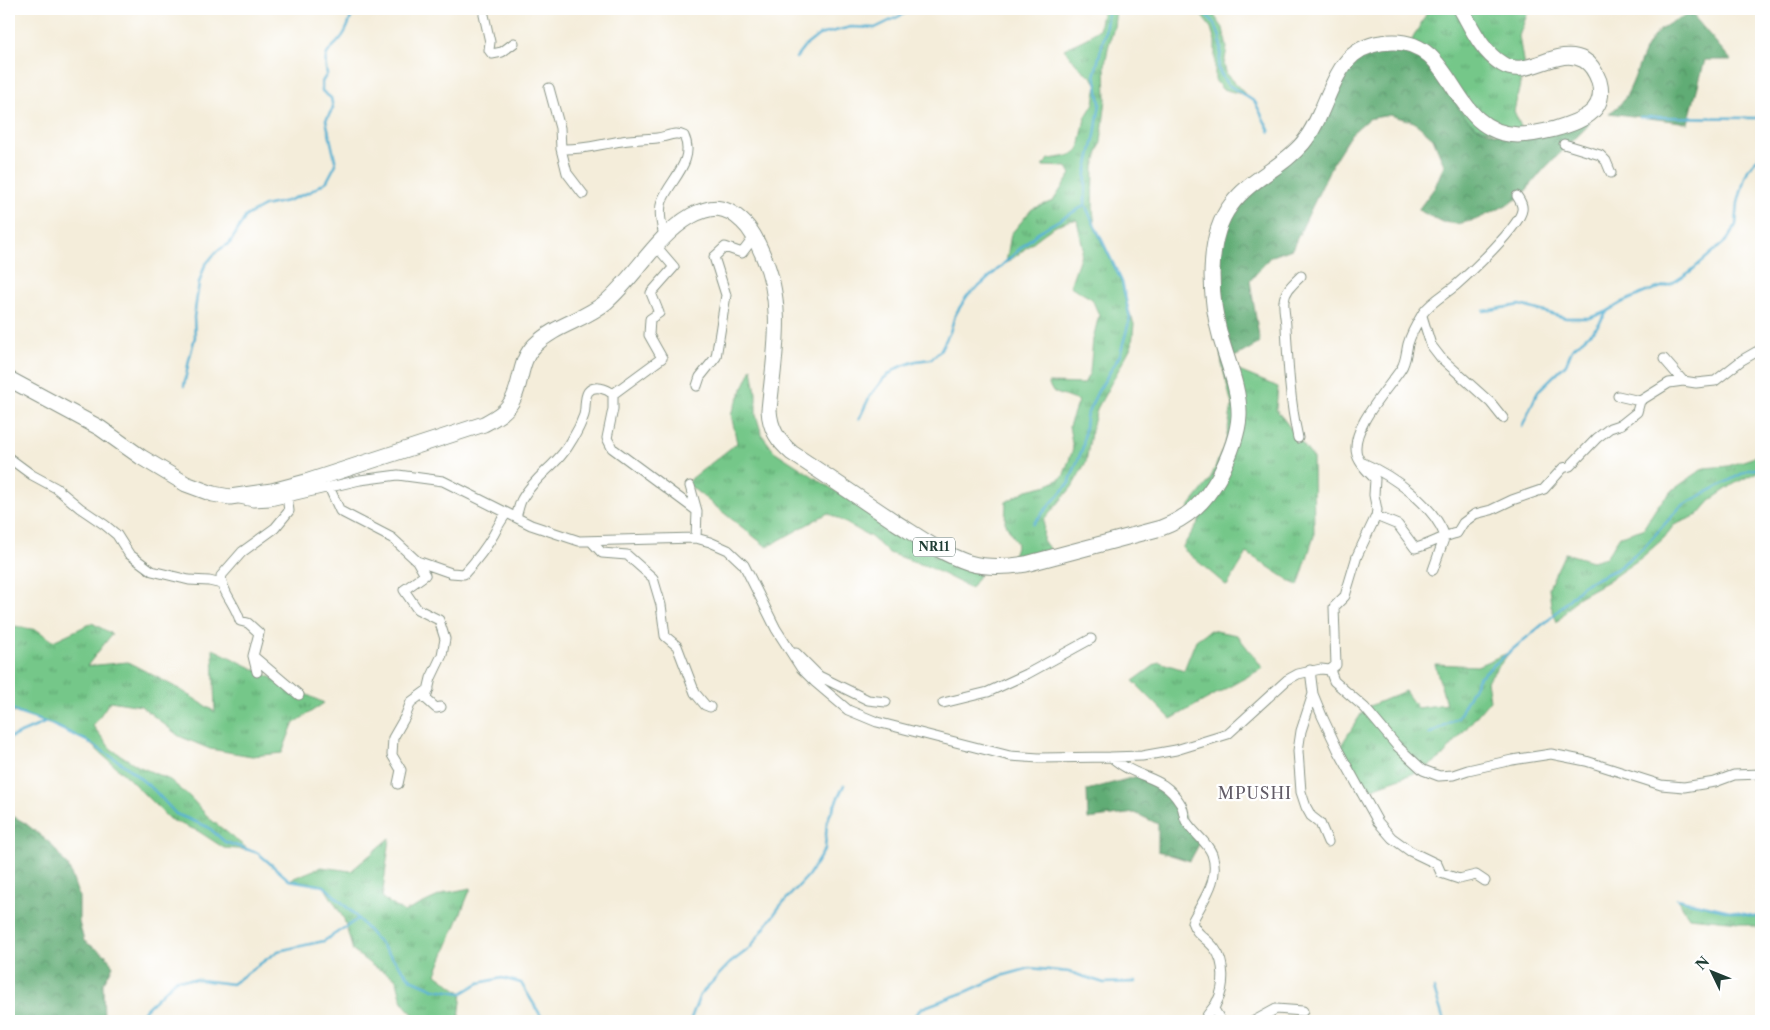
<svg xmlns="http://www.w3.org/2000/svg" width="1770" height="1030" viewBox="0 0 1770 1030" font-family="'Libre Caslon Text',serif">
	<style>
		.grass { fill: url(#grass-tufts); stroke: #4a825e }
		.forest { fill: url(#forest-crowns); stroke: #407454 }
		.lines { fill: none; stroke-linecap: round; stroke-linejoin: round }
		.stream { stroke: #54b0d2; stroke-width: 2.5 }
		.minor-casing { stroke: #8a9587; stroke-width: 11 }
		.trunk-casing { stroke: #8a9587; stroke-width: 17 }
		.minor { stroke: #fff; stroke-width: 9 }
		.trunk { stroke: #fff; stroke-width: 15 }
		.labels { text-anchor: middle; stroke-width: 4.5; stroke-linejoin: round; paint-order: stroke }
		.shield { fill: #fff; stroke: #627771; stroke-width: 1 }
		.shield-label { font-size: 12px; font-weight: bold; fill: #1f3d34 }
		.quarter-label { font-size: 16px; letter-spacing: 1px; fill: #615b66; stroke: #fff }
	</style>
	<defs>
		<pattern id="grass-tufts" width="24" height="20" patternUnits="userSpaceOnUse" patternTransform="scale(1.25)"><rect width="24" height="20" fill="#75c789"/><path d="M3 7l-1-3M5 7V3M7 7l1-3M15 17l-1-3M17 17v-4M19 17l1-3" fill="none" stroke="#5fa371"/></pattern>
		<pattern id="forest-crowns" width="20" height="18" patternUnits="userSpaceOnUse" patternTransform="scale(1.25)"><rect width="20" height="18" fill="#60ac75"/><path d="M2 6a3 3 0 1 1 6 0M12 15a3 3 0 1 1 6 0" fill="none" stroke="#4f8d61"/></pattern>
	</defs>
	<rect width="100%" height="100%" fill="#fff"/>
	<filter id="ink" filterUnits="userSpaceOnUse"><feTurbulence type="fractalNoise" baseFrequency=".02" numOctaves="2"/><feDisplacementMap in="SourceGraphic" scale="10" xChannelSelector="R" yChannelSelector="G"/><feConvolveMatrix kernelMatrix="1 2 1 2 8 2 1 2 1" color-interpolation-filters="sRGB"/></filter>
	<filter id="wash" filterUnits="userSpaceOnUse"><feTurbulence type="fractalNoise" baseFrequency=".0096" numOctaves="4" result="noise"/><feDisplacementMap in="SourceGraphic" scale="20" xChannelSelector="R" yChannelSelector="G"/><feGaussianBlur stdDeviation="1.12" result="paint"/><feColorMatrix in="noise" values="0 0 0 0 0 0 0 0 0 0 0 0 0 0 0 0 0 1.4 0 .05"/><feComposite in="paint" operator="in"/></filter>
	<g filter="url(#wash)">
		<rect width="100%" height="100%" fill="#f4edda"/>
		<path class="grass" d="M1103,9H1116L1114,27L1108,48L1105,65L1106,99L1101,142L1094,167L1093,208L1095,228L1122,282L1127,305L1134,324L1132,345L1097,409L1091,433L1086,462L1072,487L1044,520L1043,540L1053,554L1009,566L1017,544L1005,522L1006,502L1027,490L1048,485L1063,477L1073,449L1069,426L1078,401L1053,392L1048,383L1084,384L1090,372L1093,339L1099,315L1092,299L1070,286L1083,248L1077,220C1052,220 1027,250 1006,263L1011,234L1032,209L1053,201L1071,174L1067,167L1042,166L1049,159L1070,156L1079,149L1085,118L1094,103L1097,85L1092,77L1082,70L1064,49L1087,38L1099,29Z
			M1188,9H1206L1213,14L1223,28L1227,48L1224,65L1227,75L1246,95L1222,89L1215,80V41L1211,28L1198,11Z
			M1429,9H1529L1519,36L1524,67L1514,111L1526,138L1476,127L1461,114L1448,92L1408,47Z
			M1222,364L1278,387L1276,409L1313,458L1314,536L1298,586L1247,553L1227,586L1182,548L1201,518L1188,508L1210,480L1226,441L1232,405Z
			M752,368L756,393V415L762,435L774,451L911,540L956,566L980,574L971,588L929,567L889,553L871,537L828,513L767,547L686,483L737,443L731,414Z
			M1761,449V470L1734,484L1712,499L1698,515L1674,525L1664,538L1641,558L1606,582L1577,598L1557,622L1551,606L1549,587L1565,553L1592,561L1606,557L1620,536L1643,529L1658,505L1674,489L1704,468L1728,466L1752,458Z
			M92,623L112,634L87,666L128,662L181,690L215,712L213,649L324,703L293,724L282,753L252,756L210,749L179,736L141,706L110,701L93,726L111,749L138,766L170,780L190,797L210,819L249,850L224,848L198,831L169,819L127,777L87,741L51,724L18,713L9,712V625L37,630L53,641Z
			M1210,630L1237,635L1263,668L1171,719L1133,681L1159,662L1184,670L1196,640Z
			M1510,652L1487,681L1490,700L1442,757L1423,770L1361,792L1338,750L1365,708L1405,691L1417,708L1446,704L1435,664L1477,666Z
			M390,838L382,898L404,912L445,893L471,888L436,974L462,993L459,1019C442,1025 419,1023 407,1008C401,1002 399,987 396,978L373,966L353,951L344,919L324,886L289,880L321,867L351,871Z
			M1677,899L1761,918V929L1739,922L1689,917Z"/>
		<path class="forest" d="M1691,13L1731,60H1705L1688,123L1609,113C1636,98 1635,59 1654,36C1664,25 1677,19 1691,13Z
			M1365,45L1426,53L1462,114L1476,127L1496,134L1591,121L1586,128L1544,169L1530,186L1519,198L1495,211L1475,220L1457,224L1442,222L1418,210L1435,187L1444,165L1433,138L1414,122L1390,115L1368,119L1351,134L1335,159L1292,249L1270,257L1250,281L1260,343L1222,364L1209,261L1239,190L1289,154Z
			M1142,775L1172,790L1186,820L1202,839L1190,861L1158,851V824L1135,813L1088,819L1087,790Z
			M9,814L25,823L51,844L69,868L79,897V922L84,941L106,955L113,966L103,984L104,1021H9Z"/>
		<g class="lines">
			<path class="stream" d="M1201,9C1222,29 1224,41 1218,69L1227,84L1255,102L1270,132
				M796,58L805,46L819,35L851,27L875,28L914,9
				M1640,117L1756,118L1761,115
				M1484,311L1520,305L1566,318H1589L1606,312L1623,302L1646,292L1671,284L1691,271L1728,239L1736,225L1738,203L1745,177L1749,168L1758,158L1761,149
				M184,386L189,360L195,337L194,317L199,283L205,265L217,251L230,243L246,216L264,206L287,201L310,192L327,181L336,164L326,120L333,108L331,98L322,91V82L327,74C321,46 335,51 345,32C349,25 351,16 354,9
				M859,419L870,396L883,379L897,368L916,361L931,359L940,351L950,332L955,315L967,296L982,284L1038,232L1084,206
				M1522,427L1538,391L1566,364L1572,349L1596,328L1607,312
				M1033,524L1069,483L1083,447L1086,417L1097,393L1120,355L1130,318L1122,282L1085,205L1086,173L1095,135L1100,103L1095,73L1105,33L1108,9
				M9,706L18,713L51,724L87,741L123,764L154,790L176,814L208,827L225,842L258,853L289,880L324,886L353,913L411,979L434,989L462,993L479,983L502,978L521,983L544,1021
				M1429,734L1458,718L1478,678L1554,615L1583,585L1617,569L1644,547L1681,506L1749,470L1761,468
				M9,738L44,723
				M1677,899L1761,918
				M1434,989L1444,1021
				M133,1021L177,979L200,980L232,984L278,951L324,941L358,919
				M690,1021L700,995L729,964L750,948L780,906L808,876L825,849L827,821L844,785
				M909,1021L922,1008L968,991L1001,976L1030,968L1069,972L1104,983L1135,982"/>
		</g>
	</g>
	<g filter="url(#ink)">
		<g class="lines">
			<g class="minor-casing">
				<path id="minor" d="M484,15L490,42L489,50L492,54L502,52L514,43
					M549,88L560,128L561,149L567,173L583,194
					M1564,144L1600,155L1606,161L1611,173
					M561,149C584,150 600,144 622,141C634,139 646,139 657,138C667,137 675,131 684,136C696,161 670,180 662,201C658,213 662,225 664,237
					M1422,316L1431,345L1441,358L1491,403L1503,418
					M1664,359L1683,381L1696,383L1715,381L1742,360L1756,352L1761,351
					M697,386L700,377L716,357L726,295L714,257L725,247L742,253L755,236
					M613,394L662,358L649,335L650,319L659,313L651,293L674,267L656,246
					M1618,396L1640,401L1669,383L1683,381
					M1298,438C1290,402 1288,364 1286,327C1286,319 1283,309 1284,301C1285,290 1294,283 1301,276
					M9,458L32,475L56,488L80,508L105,525L117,535L129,554L152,571L189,580L209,581L222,584
					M1363,463C1393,476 1433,504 1445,536L1433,570
					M690,486L697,511L696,538
					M329,487L340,511L392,538L417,561L425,575L404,590L417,609L439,620L445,639L442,655L431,678L426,699L436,708L441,707
					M240,499L253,502L270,501L360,480L398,475L443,481L531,525L579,541L696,538L710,542L728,550L744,565L776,629L801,668L815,682L848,710L877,722L1010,756L1039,758L1111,757L1142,756L1176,750L1228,734L1287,680L1298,674L1321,669L1330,670L1336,665L1334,607L1345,596L1357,556L1376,516L1377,510L1374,495L1375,479C1368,472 1360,464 1357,455C1349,429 1388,389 1401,369C1406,362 1406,352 1408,344C1411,333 1417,323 1423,313C1431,302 1444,295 1455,286C1469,274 1520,226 1522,210C1523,205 1520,201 1517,196
					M1376,516L1398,525L1415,548C1430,545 1442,536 1457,533L1463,523L1475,514L1491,510L1512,500L1544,489L1563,468L1570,466L1597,438L1610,428L1622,424L1637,412L1640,401
					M516,517C518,512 519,504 522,499C535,476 560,463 572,440C577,432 581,424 584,415C586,408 584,398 588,392C594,384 607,389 613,394V409L607,438L612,448L697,511
					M591,541L602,553L627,555L653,578L661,605L665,636L677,646L695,693L705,705L710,707
					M417,561L451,573L464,574C475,562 486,548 494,534C498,526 501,520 507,513
					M796,653L819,676L868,700L886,702
					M253,656L299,695
					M1310,670L1313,694L1322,716L1338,750L1378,822L1392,838L1410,851L1437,864L1441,873L1459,879L1476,875L1485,881
					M1330,670L1334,681L1365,708L1397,746L1423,770L1439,776L1453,775L1468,770L1512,760L1551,754L1586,761L1661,785L1684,787L1715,782L1734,775L1761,774
					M257,672L253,656L259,633L248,623L240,621C236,605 222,593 221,576L242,552L275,528L289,511L287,496
					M1313,694L1301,731L1298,751L1301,792L1306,807L1311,816L1320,823L1328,842
					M943,703L988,692L1027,674L1091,639
					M1111,757C1116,761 1121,765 1127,768C1149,780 1165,779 1180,803C1184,808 1183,815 1186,821C1193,833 1207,841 1212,854C1221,880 1202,901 1192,922C1196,935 1207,938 1215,949C1225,962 1225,987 1217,1002C1213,1009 1207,1014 1204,1021
					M398,784L401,770L392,755L393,738L405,717L411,702L429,689
					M1217,1001L1214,1009L1221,1021
					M1254,1021L1276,1009L1303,1011"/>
			</g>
			<g class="trunk-casing">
				<path id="trunk" d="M9,379L100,428L141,457L186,484L213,494L230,497L272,491L306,482L484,424C497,417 508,411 514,397C522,380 520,359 535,345C555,325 585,320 606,302C637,275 655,237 691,216C712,205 725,205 742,221C752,230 757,242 762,253C786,304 774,356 769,410C770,429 778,441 792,453C827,476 861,499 895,522C919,537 942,554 969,563C987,568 1008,567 1026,564L1161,528C1188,518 1205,502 1219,477C1228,459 1238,437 1239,416C1240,391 1228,363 1221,339C1210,300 1205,238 1231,205C1251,178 1282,168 1303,143C1324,118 1330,75 1353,55C1364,46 1378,42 1393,42C1457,41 1449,133 1518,135C1531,135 1543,132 1555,129C1578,122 1608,113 1599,81C1596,73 1591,64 1584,60C1557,45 1528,80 1502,64C1482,52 1472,28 1461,9"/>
			</g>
			<use href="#minor" class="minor"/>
			<use href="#trunk" class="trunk"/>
		</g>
	</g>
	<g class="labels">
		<rect class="shield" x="913" y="537.5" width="42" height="19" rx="4"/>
		<g class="shield-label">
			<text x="934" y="551">NR11</text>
		</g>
		<g class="quarter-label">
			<text x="1255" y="799">MPUSHI</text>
		</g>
	</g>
	<rect width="1770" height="1030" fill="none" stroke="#fff" stroke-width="30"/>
	<g transform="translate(1712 972) rotate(313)" stroke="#ffffff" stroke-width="4" paint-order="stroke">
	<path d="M0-4L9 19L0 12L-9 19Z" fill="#1f3d34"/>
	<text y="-8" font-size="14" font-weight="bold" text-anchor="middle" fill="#1f3d34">N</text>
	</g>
</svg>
